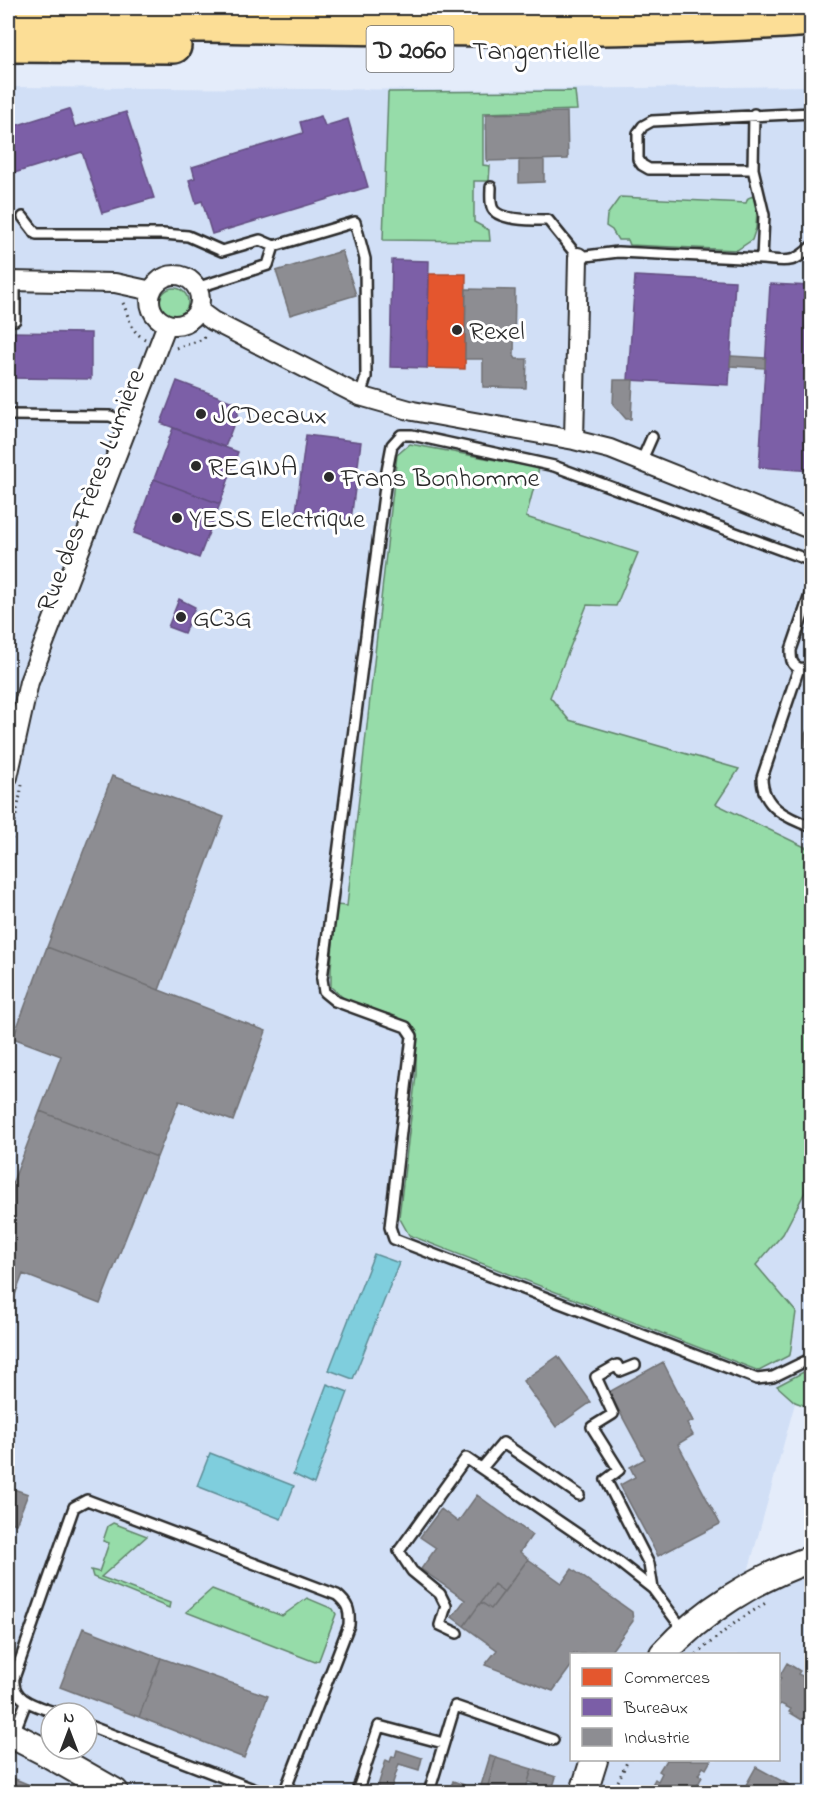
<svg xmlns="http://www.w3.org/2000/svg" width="819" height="1800" viewBox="0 0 819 1800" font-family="'Indie Flower',sans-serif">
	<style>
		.built { fill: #d1dff6; fill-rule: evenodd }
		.green { fill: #96dca9; stroke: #60846a; stroke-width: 1.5 }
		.water { fill: #7fcedd; stroke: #5d8d96; stroke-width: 1.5 }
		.shops { fill: #e4572e; stroke: #ac4a2d; stroke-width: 1.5 }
		.offices { fill: #7b5ea7; stroke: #634f82; stroke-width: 1.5 }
		.industry { fill: #8d8d92; stroke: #707073; stroke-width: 1.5 }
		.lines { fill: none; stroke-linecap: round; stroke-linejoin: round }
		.lane-casing { stroke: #2b2b2b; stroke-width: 14 }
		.street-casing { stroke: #2b2b2b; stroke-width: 22 }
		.secondary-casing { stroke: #2b2b2b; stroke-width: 30 }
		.highway-casing { stroke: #2b2b2b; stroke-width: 38 }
		.path { stroke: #2b2b2b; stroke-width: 3; stroke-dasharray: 1.5 4.5; stroke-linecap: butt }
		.lane { stroke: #fff; stroke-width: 9 }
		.street { stroke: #fff; stroke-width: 18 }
		.secondary { stroke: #fff; stroke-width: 26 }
		.highway { stroke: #fcde96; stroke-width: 33 }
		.poi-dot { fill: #2b2b2b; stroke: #fff; stroke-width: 2 }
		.labels { text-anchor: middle; stroke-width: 6; stroke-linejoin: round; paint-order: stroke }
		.shield { fill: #fff; stroke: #6b6b6b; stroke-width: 1.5 }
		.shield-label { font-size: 26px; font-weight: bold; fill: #2b2b2b }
		.street-label { font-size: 27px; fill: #2b2b2b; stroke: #fff }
		.poi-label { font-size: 27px; fill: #2b2b2b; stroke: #fff; text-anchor: start }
	</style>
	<rect width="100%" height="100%" fill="#e4ecfa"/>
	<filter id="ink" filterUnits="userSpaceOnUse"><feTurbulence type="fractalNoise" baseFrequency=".0167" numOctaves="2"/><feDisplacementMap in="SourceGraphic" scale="12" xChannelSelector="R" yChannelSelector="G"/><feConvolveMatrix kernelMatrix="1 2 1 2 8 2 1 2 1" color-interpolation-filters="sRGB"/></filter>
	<g filter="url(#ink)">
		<path class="built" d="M811,86L812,1408L795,1403L748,1572L811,1564V1792H8V87L452,90ZM572,1654H778V1760H572ZM51,1713H87V1749H51Z"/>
		<path class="green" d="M575,91L577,110L483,113V165L490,166L489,181H474V222L489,230L490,241L383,240L388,92Z
			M753,196L757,208L756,228L752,240L737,250L630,245L628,240H618L612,230L606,226L607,215L620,197L746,203L748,198Z
			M160 302a14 14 0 1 1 28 0a14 14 0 1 1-28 0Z
			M410,444L539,468L526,517L638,553L616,606L587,605L550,697L569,720L739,769L716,804L811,850V1155L807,1161L805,1192L783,1234L756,1265L796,1312L790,1355L759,1371L409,1235L399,1217L416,1075V1030L395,1016L348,1002L331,987V968L336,905L347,906L397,455Z
			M811,1368V1408L795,1402L777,1386Z
			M113,1523L147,1536L101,1577L170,1603L169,1608L93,1577L91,1570L99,1572L109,1543L103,1541L108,1526Z
			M212,1589L282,1616L307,1598L333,1609L336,1614L319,1660L315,1662L186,1612Z"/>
		<path class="water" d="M374,1254L399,1263L353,1379L329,1370Z
			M327,1384L348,1392L314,1484L293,1474Z
			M210,1453L294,1486L281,1519L197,1486Z"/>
		<path class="shops" d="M429,274H466L465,369L427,368Z"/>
		<path class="offices" d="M69,109L75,127L126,112L154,198L102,213L82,152L8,175V128Z
			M321,116L325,126L348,119L368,187L212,234L202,201L196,203L189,180L195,178L192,167L303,133L300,122Z
			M392,260L429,261L427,368L390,367Z
			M635,276L735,281L729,385L628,380Z
			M770,284L812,286V471L759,467Z
			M8,332L91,333V379L8,378Z
			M177,381L241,405L225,447L161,423Z
			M173,428L238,452L220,504L154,479Z
			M306,435L361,442L351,520L296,512Z
			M154,479L220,504L199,558L134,533Z
			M179,599L195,607L184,633L168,627Z"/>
		<path class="industry" d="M567,112L568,159L487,161L486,114Z
			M519,160H544V182L519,183Z
			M342,251L356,295L290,315L276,271Z
			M466,289L515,290L514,356L516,359H527L526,388L483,387V359H465Z
			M731,356L765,358V368L730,366Z
			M614,380H633L631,419H626L613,404Z
			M812,722V759L807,753L805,741V734Z
			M112,776L224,817L159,990L47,947Z
			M47,947L266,1031L233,1121L179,1101L157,1157L40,1111L61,1056L13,1038Z
			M40,1111L157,1157L100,1304L23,1274L8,1313V1195Z
			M558,1356L591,1402L556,1427L523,1381Z
			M663,1362L693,1421L687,1424L693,1435L678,1444L720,1524L658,1556L620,1485L635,1477L630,1467L645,1459L609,1392Z
			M8,1487L28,1494L16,1524L8,1521Z
			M477,1495L532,1535L520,1552L528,1559L504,1592L494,1584L464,1626L452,1617L465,1600L421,1569L436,1548L420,1537L441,1509L458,1522Z
			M528,1559L562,1583L572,1569L632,1612L633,1621L609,1654H572V1665L553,1691L485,1665L497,1650L464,1626L481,1602L491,1609Z
			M494,1584L504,1592L491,1609L481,1602Z
			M83,1628L161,1658L139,1717L60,1687Z
			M161,1658L268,1696L244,1758L139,1717Z
			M787,1663L800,1671L798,1674L808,1679L810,1676L812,1677V1721L804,1717L802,1720L789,1712L791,1709L781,1704L778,1706V1683L781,1678L779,1677Z
			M397,1750L422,1758L419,1770L399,1764L390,1792H376L386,1760L390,1762L392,1756L395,1757Z
			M490,1756L496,1758L486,1792H479Z
			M496,1758L532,1769L525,1792H486Z
			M666,1760H711L706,1769L703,1767L698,1775L702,1777L694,1791L691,1789L689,1792H648L655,1779L658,1781L662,1773L659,1771Z
			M756,1767L802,1792H742Z
			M532,1769L556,1777L552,1790L528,1782Z
			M8,1776L32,1786L29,1792H8Z
			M453,1781L464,1785L462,1792H449Z"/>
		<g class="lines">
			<g class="lane-casing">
				<path id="lane" d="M753,169H649L642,165L638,159V133L643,126L652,121L812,113
					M491,187C491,193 490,201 492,207C496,221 536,220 548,220L578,257L618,252L762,259L764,215L753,169L754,114
					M23,217L36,234H163L188,236L222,251L260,240L274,246L355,222L365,259L366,377L360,396
					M762,259C786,261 793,265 812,246
					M196,288L268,265L274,246
					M8,320H15V281
					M8,415L110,416L128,423
					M641,462L652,437
					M812,563L806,559L554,466L412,435H401L392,445L387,471L322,979L324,992L335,1001L406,1027L412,1036L390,1227L394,1239L757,1379L773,1377L812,1358
					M799,668C791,665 791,658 791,650L812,589
					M812,669L799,668L762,778C762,807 787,818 812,827
					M635,1365L620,1371L617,1365L596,1377L613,1414L592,1427L619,1470L606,1480L649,1564L653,1589
					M482,1468L503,1443L579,1495
					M457,1633L440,1625L446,1606L440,1594L412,1571L399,1551L466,1458L620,1563L653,1589L684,1631
					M56,1713C38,1706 11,1701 14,1678L74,1507L87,1500L337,1595C348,1604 350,1610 349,1625L286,1788L282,1792
					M87,1725L261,1792
					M14,1733L26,1702
					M357,1792L379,1726L443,1743
					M429,1792L455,1706L553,1740"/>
			</g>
			<g class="street-casing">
				<path id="street" d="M150 300a25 25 0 1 1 50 0a25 25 0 1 1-50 0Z
					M8,281L115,283L152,291
					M198,310L213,321L360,396L413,411L574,440L610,449L812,530
					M574,440L578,257
					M8,777L29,682L167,324"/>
			</g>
			<g class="secondary-casing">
				<path id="secondary" d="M663,1654C701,1612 757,1577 812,1559
					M8,1733L45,1752L115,1792
					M584,1792L594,1760"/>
			</g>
			<g class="highway-casing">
				<path id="highway" d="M8,22C275,24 544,38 812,19
					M8,45L174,46"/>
			</g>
			<path class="path" d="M123,303C129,316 130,332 145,339
				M176,348L204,339L206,334
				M8,857L22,785
				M696,1654L736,1622L767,1602
				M613,1792L628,1760"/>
			<use href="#lane" class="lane"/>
			<use href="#street" class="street"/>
			<use href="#secondary" class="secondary"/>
			<use href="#highway" class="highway"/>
		</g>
	</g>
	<g class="poi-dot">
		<circle cx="457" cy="330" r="6"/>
		<circle cx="201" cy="414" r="6"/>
		<circle cx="196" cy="466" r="6"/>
		<circle cx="329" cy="477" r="6"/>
		<circle cx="177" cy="518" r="6"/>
		<circle cx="181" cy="617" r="6"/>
	</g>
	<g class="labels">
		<rect class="shield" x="366.5" y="26" width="87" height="46" rx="4.5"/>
		<g class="shield-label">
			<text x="410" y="58">D 2060</text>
		</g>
		<g class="street-label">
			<text x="536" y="59">Tangentielle</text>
			<text transform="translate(90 490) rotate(-69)" y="9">Rue des Frères Lumière</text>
		</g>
		<g class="poi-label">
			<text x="469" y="339">Rexel</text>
			<text x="213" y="423">JCDecaux</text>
			<text x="208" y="475">REGINA</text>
			<text x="341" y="486">Frans Bonhomme</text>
			<text x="189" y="527">YESS Electrique</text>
			<text x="193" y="626">GC3G</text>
		</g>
	</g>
	<rect width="819" height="1800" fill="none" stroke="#fff" stroke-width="30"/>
	<rect x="15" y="15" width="789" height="1770" fill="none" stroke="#2b2b2b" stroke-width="2" filter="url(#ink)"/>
	<rect x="570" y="1653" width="210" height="108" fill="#ffffff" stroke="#aaaaaa" stroke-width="1.5"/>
	<rect x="582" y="1668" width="30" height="18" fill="#e4572e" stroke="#aaaaaa" stroke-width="1.5"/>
	<text x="624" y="1683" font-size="18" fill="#2b2b2b">Commerces</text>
	<rect x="582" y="1698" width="30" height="18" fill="#7b5ea7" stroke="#aaaaaa" stroke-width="1.5"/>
	<text x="624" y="1713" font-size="18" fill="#2b2b2b">Bureaux</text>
	<rect x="582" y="1728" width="30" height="18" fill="#8d8d92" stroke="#aaaaaa" stroke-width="1.5"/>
	<text x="624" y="1743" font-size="18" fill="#2b2b2b">Industrie</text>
	<g transform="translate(69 1731)"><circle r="28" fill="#ffffff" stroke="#aaaaaa" stroke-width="1.5"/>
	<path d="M0-4.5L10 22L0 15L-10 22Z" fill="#2b2b2b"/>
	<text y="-9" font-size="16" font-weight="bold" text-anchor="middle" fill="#2b2b2b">N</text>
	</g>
</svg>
